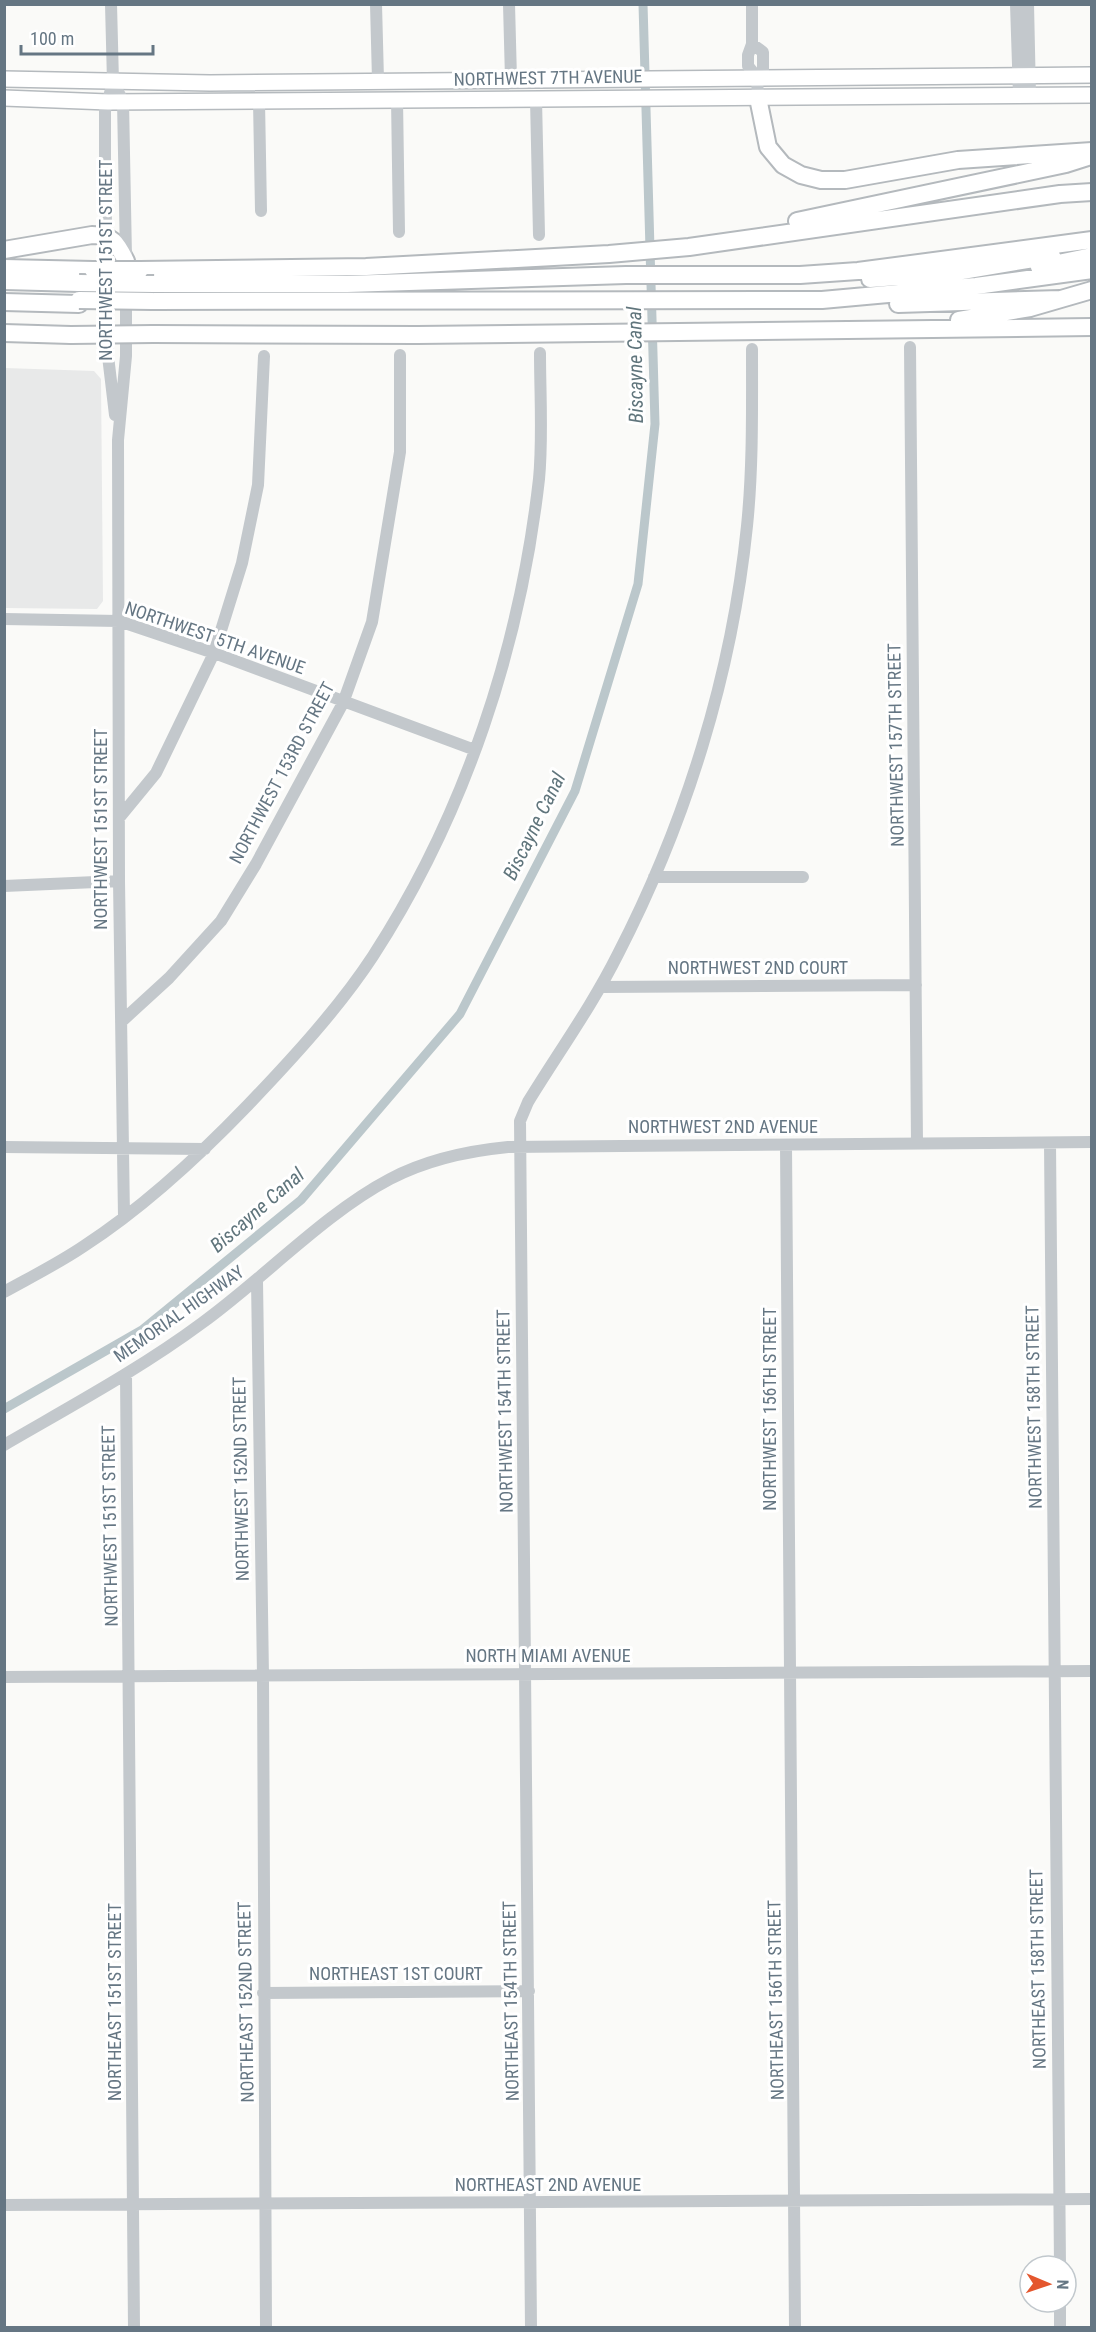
<svg xmlns="http://www.w3.org/2000/svg" width="1096" height="2332" viewBox="0 0 1096 2332" font-family="'Roboto Condensed',sans-serif">
	<style>
		.built { fill: #e8e9e9 }
		.lines { fill: none; stroke-linecap: round; stroke-linejoin: round }
		.canal { stroke: #bbc7cb; stroke-width: 9 }
		.major-casing { stroke: #b5babe; stroke-width: 18 }
		.highway-casing { stroke: #b4b9bd; stroke-width: 20 }
		.minor { stroke: #c3c8cc; stroke-width: 12 }
		.major { stroke: #fff; stroke-width: 15 }
		.highway { stroke: #fff; stroke-width: 16 }
		.highway-bridge-casing { stroke: #b4b9bd; stroke-width: 20; stroke-linecap: butt }
		.highway-bridge { stroke: #fff; stroke-width: 16 }
		.labels { text-anchor: middle; stroke-width: 6; stroke-linejoin: round; paint-order: stroke }
		.street-label { font-size: 18px; fill: #657683; stroke: #fff }
		.water-label { font-size: 20px; font-style: italic; fill: #60757c; stroke: #fff }
	</style>
	<rect width="100%" height="100%" fill="#fafaf8"/>
	<path class="built" d="M5,368L94,371L101,379L103,601L97,609L5,608Z"/>
	<g class="lines">
		<path class="canal" d="M4,1409L142,1330L301,1200L460,1014L575,791L638,584L655,424L643,4"/>
		<g class="major-casing">
			<path id="major" d="M4,79L210,83L1092,75
				M4,98L108,102L1092,95"/>
		</g>
		<g class="highway-casing">
			<path id="highway" d="M758,98L768,147L783,165L801,175L821,180H845L958,160L1092,151
				M797,221L1066,164L1088,157
				M4,250L92,235C113,235 117,243 126,261
				M1039,267L1092,256
				M4,268L93,270
				M140,270L366,267L609,254L689,247L1060,194L1092,192
				M870,279L950,273L1052,256
				M4,281L79,283
				M154,284H347L626,275H800L858,271L1092,240
				M153,301L822,300L976,286L1092,270
				M4,302L79,304
				M898,304L1060,299
				M959,320L1030,308L1092,290
				M4,333L71,335
				M153,334L417,335L1092,327"/>
		</g>
		<path class="minor" d="M111,4L113,82L105,111V157L108,356L115,415
			M376,4L378,80
			M509,4L511,79
			M752,4V44L748,55V66L757,77L758,98
			M1016,4L1019,95
			M1028,4L1030,95
			M752,44L763,52V70L757,77
			M113,82L123,101L126,257
			M397,99L399,232
			M536,99L539,235
			M259,101L261,211
			M910,347L917,1143
			M4,619L119,621L214,653L475,750
			M119,818L156,773L214,653L242,563L258,485L264,356
			M654,877H803
			M4,886L119,881
			M601,987L916,985
			M121,1022L169,978L221,921L256,864L343,703L372,622L400,452V355
			M1050,1143L1060,2266
			M786,1145L795,2328
			M4,1147L205,1149
			M124,1217L119,881L118,440L126,356V295
			M257,1281L263,1676L266,2328
			M4,1292C31,1277 59,1263 84,1246C144,1207 198,1157 248,1105C291,1060 339,1008 373,956C465,814 520,647 539,479C543,438 540,395 540,353
			M126,1374L134,2328
			M4,1445C71,1406 140,1369 202,1323C263,1279 325,1213 390,1179C426,1160 467,1151 508,1147L1092,1142
			M4,1677L1092,1671
			M263,1993L529,1991
			M4,2205L1092,2199
			M1060,2302V2328
			M531,2328L520,1121L528,1102C558,1053 592,1006 618,954C686,822 732,674 747,526C753,467 752,408 752,349"/>
		<use href="#major" class="major"/>
		<use href="#highway" class="highway"/>
		<g class="highway-bridge-casing">
			<path id="highway-bridge" d="M93,270H140
				M79,283L154,284
				M79,300L153,301
				M71,335L153,334"/>
		</g>
		<use href="#highway-bridge" class="highway-bridge"/>
	</g>
	<g class="labels">
		<g class="street-label">
			<text transform="translate(548 78) rotate(-1)" y="6">NORTHWEST 7TH AVENUE</text>
			<text transform="translate(106 260) rotate(-90)" y="6">NORTHWEST 151ST STREET</text>
			<text transform="translate(215 638) rotate(19)" y="6">NORTHWEST 5TH AVENUE</text>
			<text transform="translate(896 745) rotate(-91)" y="6">NORTHWEST 157TH STREET</text>
			<text transform="translate(282 773) rotate(-62)" y="6">NORTHWEST 153RD STREET</text>
			<text transform="translate(101 829) rotate(-90)" y="6">NORTHWEST 151ST STREET</text>
			<text x="758" y="974">NORTHWEST 2ND COURT</text>
			<text x="723" y="1133">NORTHWEST 2ND AVENUE</text>
			<text transform="translate(179 1314) rotate(-35)" y="6">MEMORIAL HIGHWAY</text>
			<text transform="translate(1034 1407) rotate(-91)" y="6">NORTHWEST 158TH STREET</text>
			<text transform="translate(770 1409) rotate(-90)" y="6">NORTHWEST 156TH STREET</text>
			<text transform="translate(505 1411) rotate(-91)" y="6">NORTHWEST 154TH STREET</text>
			<text transform="translate(241 1479) rotate(-91)" y="6">NORTHWEST 152ND STREET</text>
			<text transform="translate(110 1526) rotate(-91)" y="6">NORTHWEST 151ST STREET</text>
			<text x="548" y="1662">NORTH MIAMI AVENUE</text>
			<text transform="translate(1038 1969) rotate(-91)" y="6">NORTHEAST 158TH STREET</text>
			<text x="396" y="1980">NORTHEAST 1ST COURT</text>
			<text transform="translate(776 2000) rotate(-91)" y="6">NORTHEAST 156TH STREET</text>
			<text transform="translate(511 2001) rotate(-91)" y="6">NORTHEAST 154TH STREET</text>
			<text transform="translate(115 2002) rotate(-90)" y="6">NORTHEAST 151ST STREET</text>
			<text transform="translate(246 2002) rotate(-91)" y="6">NORTHEAST 152ND STREET</text>
			<text x="548" y="2191">NORTHEAST 2ND AVENUE</text>
		</g>
		<g class="water-label">
			<text transform="translate(635 365) rotate(-91)" y="7">Biscayne Canal</text>
			<text transform="translate(534 826) rotate(-64)" y="7">Biscayne Canal</text>
			<text transform="translate(257 1210) rotate(-41)" y="7">Biscayne Canal</text>
		</g>
	</g>
	<rect width="1096" height="2332" fill="none" stroke="#657683" stroke-width="12"/>
	<g transform="translate(1048 2284) rotate(92)"><circle r="28" fill="#ffffff" stroke="#c1c8cd" stroke-width="1.5"/>
	<path d="M0-4.5L10 22L0 15L-10 22Z" fill="#e4572e"/>
	<text y="-9" font-size="16" font-weight="bold" text-anchor="middle" fill="#657683">N</text>
	</g>
	<path d="M21 45v9h132v-9" fill="none" stroke="#657683" stroke-width="3"/>
	<text x="30" y="45" font-size="18" fill="#657683" stroke="#ffffff" stroke-width="4.5" paint-order="stroke">100 m</text>
</svg>
